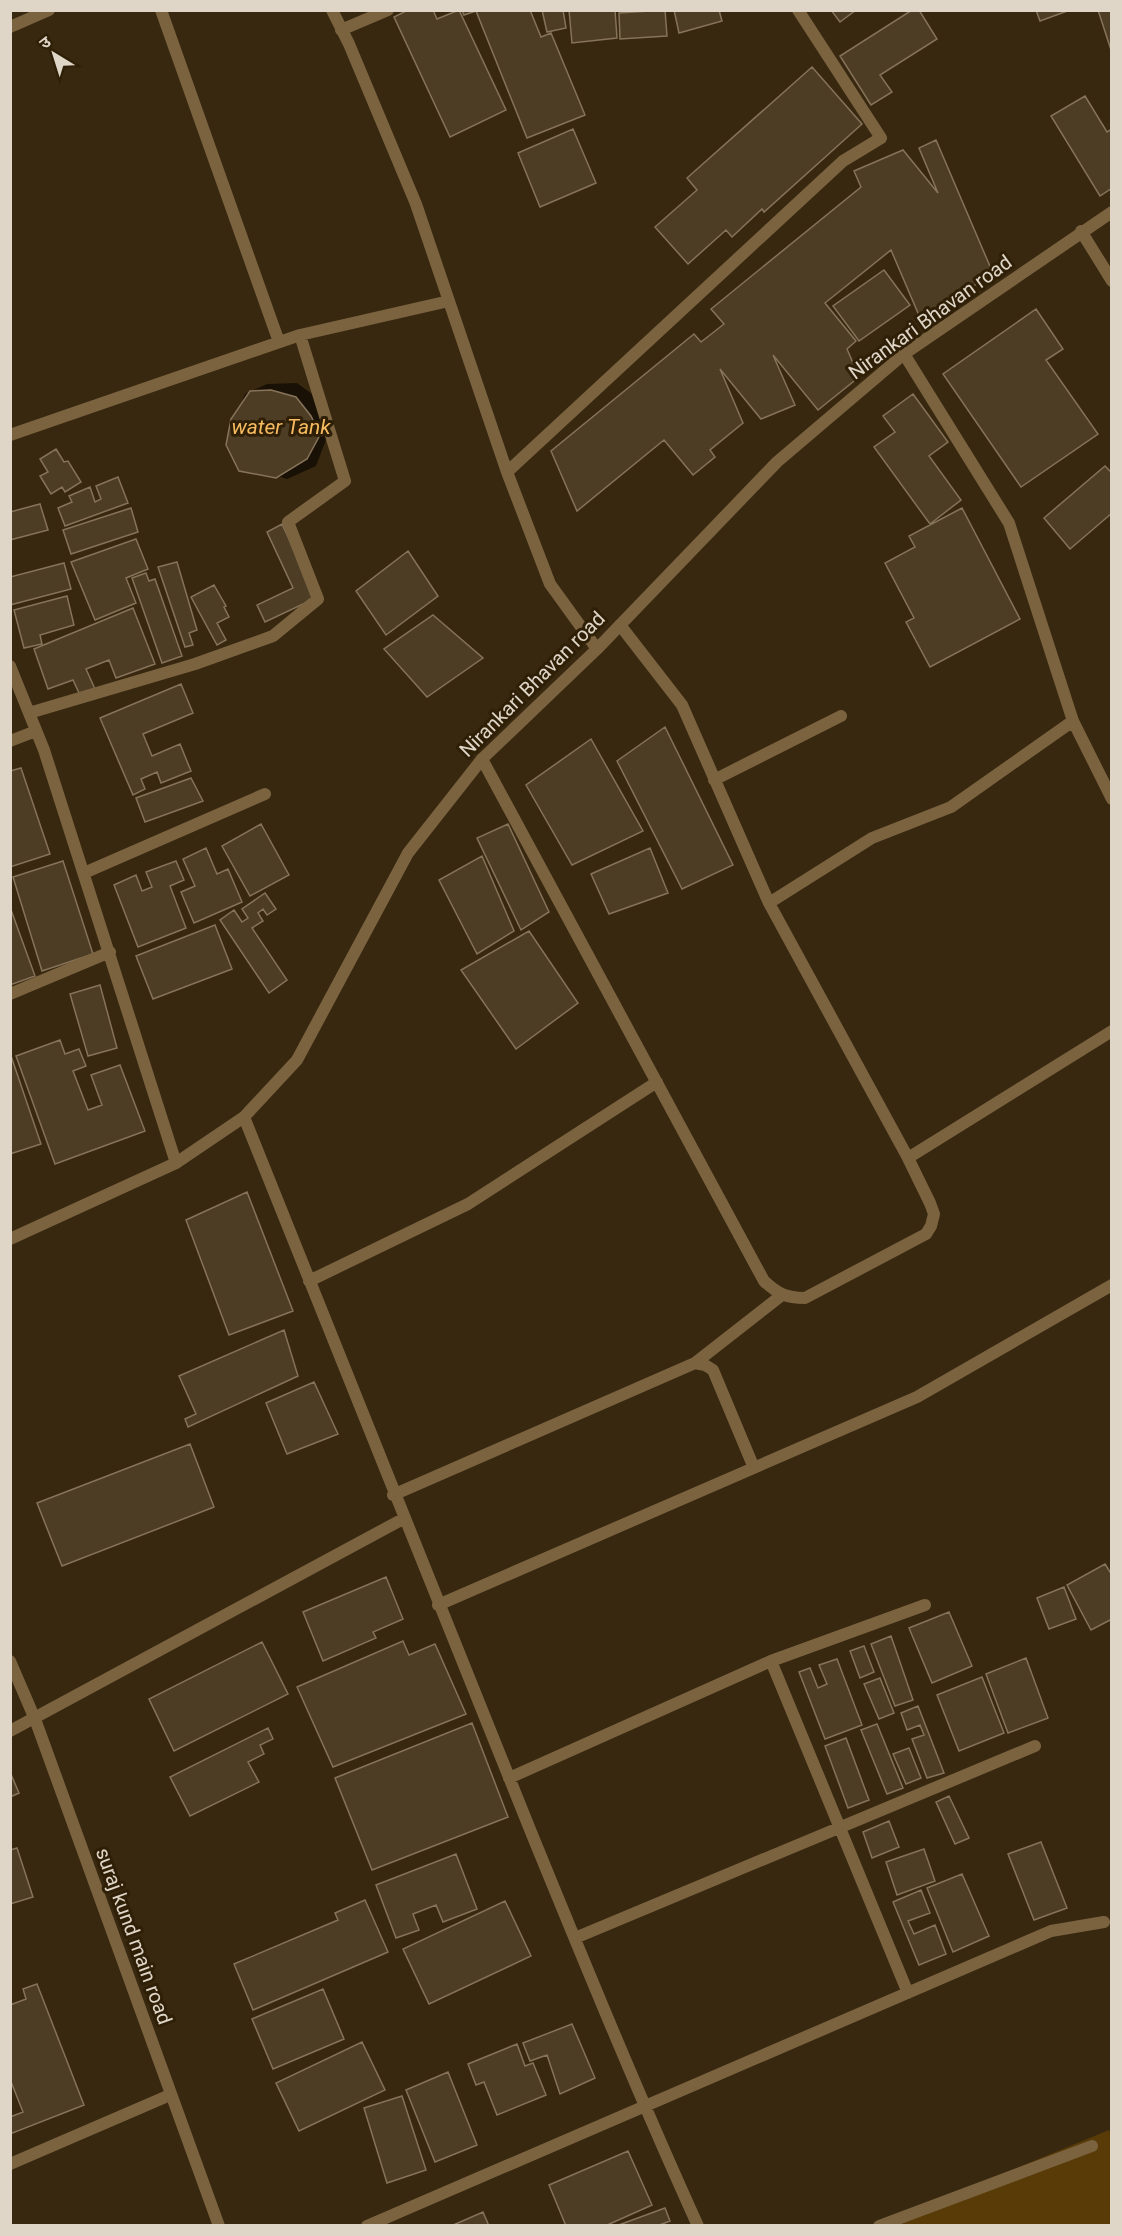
<svg xmlns="http://www.w3.org/2000/svg" width="1122" height="2236" viewBox="0 0 1122 2236" font-family="Roboto,'Noto Sans Devanagari',sans-serif">
	<style>
		.green { fill: #583b07 }
		.water { fill: #191105 }
		.building { fill: #4d3d25; stroke: #867359; stroke-width: 1.5 }
		.lines { fill: none; stroke-linecap: round; stroke-linejoin: round }
		.minor { stroke: #7b6340; stroke-width: 12 }
		.tertiary { stroke: #7b6340; stroke-width: 12 }
		.labels { text-anchor: middle; stroke-width: 6; stroke-linejoin: round; paint-order: stroke }
		.street-label { font-size: 20px; fill: #e0d6c8; stroke: #2e1f06 }
		.water-label { font-size: 21px; font-style: italic; fill: #f7bc61; stroke: #2e1f06 }
	</style>
	<rect width="100%" height="100%" fill="#382810"/>
	<path class="green" d="M1109,2130L1111,2135V2225L876,2226Z"/>
	<path class="water" d="M297,383L320,400L327,437L316,466L287,479L266,472L237,414L245,394L267,384Z"/>
	<path class="building" d="M408,10H433L437,19L459,10L506,110L450,137L394,17Z
		M462,10H530L541,37L551,33L585,115L527,138L476,11L464,15Z
		M542,10H563L566,28L547,32Z
		M569,10H615L617,38L572,43Z
		M665,10L667,36L620,39L619,13Z
		M674,10H719L722,21L679,33Z
		M831,10H856L840,22Z
		M912,10H919L937,39L880,75L892,92L871,105L840,56Z
		M1036,10H1070L1040,21Z
		M1098,10H1112V53Z
		M812,67L862,124L764,212L762,209L732,237L726,230L688,264L655,227L697,190L687,178Z
		M1085,96L1107,132L1112,129V188L1100,196L1051,116Z
		M573,129L596,183L540,207L518,153Z
		M936,140L992,271L924,327L891,250L825,303L856,341L847,349L859,377L818,410L773,355L795,405L761,419L720,369L743,423L710,450L715,457L693,475L664,440L577,511L551,451L694,334L701,342L724,324L711,309L861,187L854,171L903,150L938,193L919,148Z
		M884,270L910,305L859,341L833,306Z
		M1036,309L1063,349L1046,360L1098,434L1021,487L943,374Z
		M271,390L296,397L311,416L320,435L307,459L276,478L239,471L226,445L231,419L250,391Z
		M913,394L948,442L929,456L961,500L930,524L874,447L895,432L883,416Z
		M56,449L64,462L68,461L81,482L65,492L62,487L51,494L40,476L48,472L40,459Z
		M1105,466L1112,473V513L1070,549L1044,518Z
		M118,477L128,503L65,526L58,508L72,502L69,496L90,487L95,502L101,499L96,486Z
		M40,504L48,530L10,540V512Z
		M131,508L138,532L71,554L63,530Z
		M962,508L1020,619L930,667L906,622L914,618L885,563L915,547L909,536Z
		M282,524L316,598L265,622L257,605L293,588L267,532Z
		M136,539L148,569L126,578L136,603L95,620L71,562Z
		M408,551L438,596L386,635L356,591Z
		M177,562L197,630L189,633L193,645L185,647L158,567Z
		M64,563L71,589L10,605V577Z
		M146,573L149,581L155,579L182,656L162,663L132,578Z
		M214,585L226,606L224,607L229,617L217,623L226,640L217,645L191,597Z
		M67,596L74,625L40,635L42,644L24,648L14,610Z
		M133,608L155,664L116,678L109,660L86,669L95,689L80,695L73,680L48,689L34,649Z
		M433,615L483,658L427,697L384,649Z
		M181,684L193,713L143,734L152,756L180,744L191,771L161,783L157,772L141,779L145,789L133,795L100,718Z
		M665,727L733,865L682,889L617,761Z
		M591,739L643,831L572,865L526,785Z
		M21,768L50,854L10,867V771Z
		M191,778L203,801L145,822L136,798Z
		M261,824L289,875L250,896L222,846Z
		M508,824L549,912L521,930L477,838Z
		M206,848L217,874L228,869L242,902L194,923L181,892L195,886L183,859Z
		M650,848L668,893L609,914L591,874Z
		M482,856L514,931L477,954L439,880Z
		M63,861L93,954L42,971L13,877Z
		M176,861L184,880L170,886L186,928L138,947L114,885L136,875L142,891L152,887L146,872Z
		M265,893L276,909L267,915L263,909L258,913L263,921L252,928L287,980L269,993L220,920L234,910L242,922L248,918L242,909Z
		M10,907L35,976L10,985Z
		M215,925L232,969L153,999L136,956Z
		M529,931L578,1003L516,1049L461,970Z
		M100,985L117,1048L88,1056L70,994Z
		M60,1040L65,1054L79,1049L86,1066L73,1071L88,1110L102,1105L91,1075L120,1065L145,1131L55,1164L16,1056Z
		M10,1053L41,1144L10,1154Z
		M247,1192L293,1311L229,1335L186,1220Z
		M284,1330L298,1376L188,1427L185,1419L196,1414L179,1376Z
		M314,1382L338,1434L287,1454L266,1403Z
		M190,1444L214,1507L62,1566L37,1503Z
		M1105,1564L1112,1575V1619L1091,1630L1067,1585Z
		M386,1577L403,1619L373,1632L376,1638L323,1661L303,1612Z
		M1064,1587L1076,1619L1049,1629L1037,1598Z
		M949,1612L972,1666L932,1683L909,1628Z
		M891,1636L913,1700L895,1706L871,1644Z
		M403,1641L409,1655L435,1644L466,1714L333,1767L297,1687Z
		M262,1642L288,1694L174,1751L149,1699Z
		M864,1646L874,1672L860,1678L850,1651Z
		M1026,1658L1048,1718L1008,1733L986,1674Z
		M837,1659L862,1725L825,1739L799,1672L810,1668L818,1688L827,1684L819,1665Z
		M982,1677L1004,1733L959,1751L937,1695Z
		M880,1678L894,1713L879,1719L864,1684Z
		M918,1706L944,1773L927,1778L912,1739L924,1735L920,1725L907,1730L901,1713Z
		M472,1723L508,1817L372,1870L335,1778Z
		M877,1724L903,1788L887,1794L861,1730Z
		M268,1728L273,1739L260,1745L264,1754L248,1762L259,1782L190,1816L170,1777Z
		M846,1738L869,1800L848,1808L825,1746Z
		M909,1748L921,1778L906,1784L893,1754Z
		M10,1772L19,1793L10,1797Z
		M949,1796L969,1838L955,1844L936,1802Z
		M889,1821L899,1847L872,1858L863,1832Z
		M1041,1842L1067,1908L1034,1920L1008,1854Z
		M17,1848L33,1897L10,1904V1850Z
		M924,1849L935,1881L897,1895L886,1862Z
		M456,1854L477,1909L443,1922L436,1905L413,1914L419,1930L396,1938L376,1885Z
		M962,1874L989,1936L953,1952L927,1888Z
		M921,1890L930,1913L908,1921L914,1934L935,1925L946,1954L919,1965L893,1902Z
		M365,1900L388,1952L253,2010L234,1964L338,1920L335,1913Z
		M505,1901L531,1956L429,2004L403,1949Z
		M37,1984L84,2105L10,2134V2117L23,2112L10,2079V2005L26,1999L23,1989Z
		M323,1989L344,2039L273,2069L252,2019Z
		M572,2024L595,2078L560,2094L547,2055L530,2061L523,2043Z
		M362,2042L385,2090L299,2131L276,2083Z
		M517,2044L525,2066L533,2063L546,2095L497,2115L484,2082L476,2085L468,2064Z
		M448,2072L477,2145L435,2162L406,2090Z
		M402,2096L426,2170L387,2183L364,2108Z
		M628,2151L652,2205L605,2226H566L549,2185Z
		M665,2208L670,2221L657,2226H616Z
		M483,2212L489,2226H451Z"/>
	<g class="lines">
		<path class="minor" d="M161,10L279,342
			M332,10L349,44L416,204L507,472L550,584L597,649
			M10,27L49,10
			M341,30L388,10
			M1081,231L1112,281
			M300,335L449,301
			M904,354L1009,523L1073,721L1112,799
			M10,435L300,335L345,481L288,522L318,599L273,636L195,664L29,713
			M507,472L843,161L881,138L798,10
			M10,666L44,750L176,1163
			M10,741L36,731
			M482,759L764,1281C778,1294 786,1298 805,1298L926,1234L931,1226L934,1214L930,1203L908,1158L769,903L682,705L620,625
			M714,780L841,716
			M84,873L265,794
			M769,903L872,838L951,807L1073,721
			M10,994L110,952
			M244,1117C339,1356 434,1595 531,1832C585,1964 639,2096 698,2226
			M908,1158L1112,1031
			M309,1281L468,1204L657,1082
			M695,1363L782,1295
			M393,1495L695,1363L705,1365L713,1370L754,1468
			M438,1605L917,1397L1112,1285
			M771,1661L908,1993
			M10,1731L403,1519
			M509,1778L771,1661L925,1605
			M575,1938L1035,1746
			M10,2164L170,2095
			M367,2226L1051,1931L1104,1922
			M879,2226L1092,2146"/>
		<path class="tertiary" d="M10,1239L176,1163L244,1117L297,1060L408,853L482,759L597,649L777,462L904,354L1112,212
			M10,1661L35,1719L219,2226"/>
	</g>
	<g class="labels">
		<g class="street-label">
			<text transform="translate(930 317) rotate(-36)" y="7">Nirankari Bhavan road</text>
			<text transform="translate(532 684) rotate(-45)" y="7">Nirankari Bhavan road</text>
			<text transform="translate(134 1936) rotate(70)" y="7">suraj kund main road</text>
		</g>
		<g class="water-label">
			<text x="281" y="434">water Tank</text>
		</g>
	</g>
	<rect width="1122" height="2236" fill="none" stroke="#e0d6c8" stroke-width="24"/>
	<g transform="translate(54 54) rotate(322)" stroke="#2e1f06" stroke-width="4.5" paint-order="stroke">
	<path d="M0-4.5L10 22L0 15L-10 22Z" fill="#e0d6c8"/>
	<text y="-9" font-size="16" font-weight="bold" text-anchor="middle" fill="#e0d6c8">उ</text>
	</g>
</svg>
